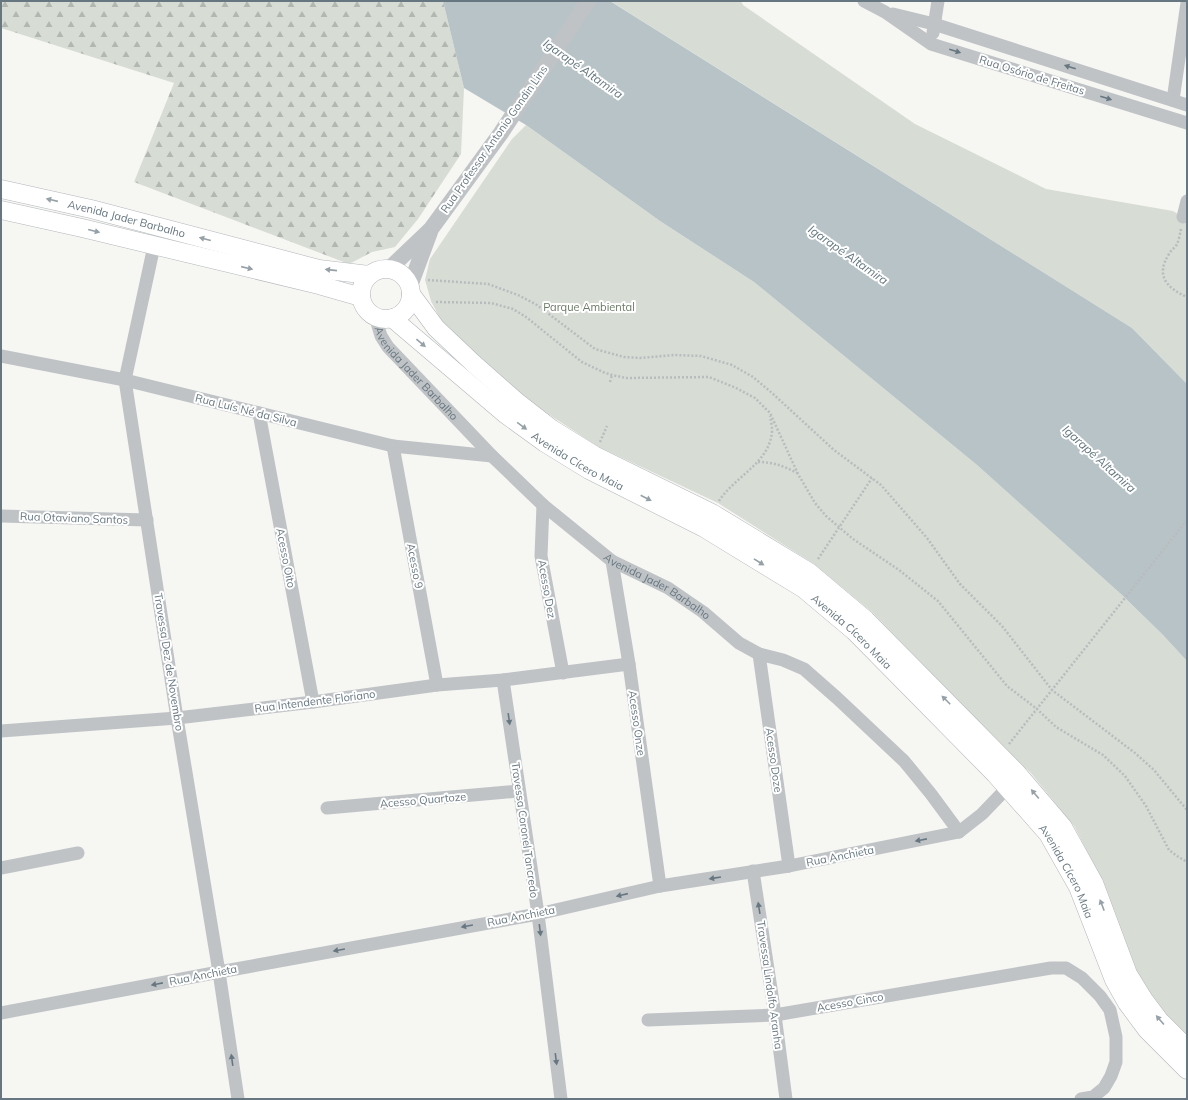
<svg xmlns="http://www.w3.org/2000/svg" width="1188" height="1100" viewBox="0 0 1188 1100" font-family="Mulish,sans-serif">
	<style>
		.forest { fill: url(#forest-firs) }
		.park { fill: #d7dcd4 }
		.water { fill: #b8c3c7 }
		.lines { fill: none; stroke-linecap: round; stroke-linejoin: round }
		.secondary-casing { stroke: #b2b7ba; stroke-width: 19 }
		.path { stroke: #b9bcbe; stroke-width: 2.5; stroke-dasharray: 2 2; stroke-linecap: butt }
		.minor { stroke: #bfc3c6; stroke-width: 13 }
		.tertiary { stroke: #bfc3c6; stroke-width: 16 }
		.secondary { stroke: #fff; stroke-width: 18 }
		.oneway { fill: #677781 }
		.oneway2 { fill: #95a0a7 }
		.labels { text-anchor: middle; stroke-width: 4; stroke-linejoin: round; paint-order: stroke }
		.street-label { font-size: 11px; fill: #677781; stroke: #fff }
		.park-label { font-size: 11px; fill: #6a7965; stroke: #fff }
		.water-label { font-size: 12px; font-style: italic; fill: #63777e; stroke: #fff }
	</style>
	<defs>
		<pattern id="forest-firs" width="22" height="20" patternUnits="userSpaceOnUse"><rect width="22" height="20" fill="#d7dcd4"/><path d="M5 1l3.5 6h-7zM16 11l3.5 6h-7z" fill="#b2b7b1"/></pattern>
	</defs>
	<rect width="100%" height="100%" fill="#f6f6f3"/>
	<path class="forest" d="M1,1H443L464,88L461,154L418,219L395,247L372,252L349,264L134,182L174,83L1,28Z"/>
	<path class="park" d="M612,1H741L743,5L915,124L1046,189L1173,211L1187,220V384L1132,328L612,2Z
		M526,125L660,221L754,282L977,465L1122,595L1163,635L1187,661V1038L1164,1015L1135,971L1101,878L1074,826L1030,772L1005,749L873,613L814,564L718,503L597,446L521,396L443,324L431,301L425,280L430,259L512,139Z"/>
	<path class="water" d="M443,1H610L1132,328L1187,384V661L1163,635L1122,595L977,465L754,282L660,221L526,125L464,88Z"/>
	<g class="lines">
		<g class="secondary-casing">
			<g id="secondary">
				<path id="s2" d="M1,189L91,209L319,269L369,275"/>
				<path d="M1,210L82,228L319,285L361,297"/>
				<circle cx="386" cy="294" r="25"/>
				<path d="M411,294L436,328L474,364L516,401L552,429L594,455L712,513L809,572L866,620L1017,773L1063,827L1094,883L1128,974L1144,1000L1159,1020L1187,1048"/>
				<path id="s3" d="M392,318L505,414L545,443L589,470L704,528L804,589L854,631L995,774L1048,834L1078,887L1114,980L1127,1003L1147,1030L1187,1070"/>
			</g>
		</g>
		<path class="path" d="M1181,229C1180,234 1179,240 1177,244C1175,248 1171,250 1169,254C1155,276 1167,288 1187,297
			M428,280L488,284L518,295L537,305L595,349L624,357L640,358L674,355L701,356L732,365L753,377L772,393L834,450L881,485L927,538L960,584L1002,626L1052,690L1135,753L1154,770L1187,810
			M436,302L491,303L513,309L526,317L582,362L603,372L612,375L626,378L709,377L736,388L755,398L770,413L798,474L815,503L826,516L853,539L899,570L938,601L1007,686L1037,709L1056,727L1103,755L1125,776L1146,806L1169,850L1177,856L1187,862
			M610,382L612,375
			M600,442L607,426
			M758,462C773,462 784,466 797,473
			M719,501C735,476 770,463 772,431C772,426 771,421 770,416
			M818,559L872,478
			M1009,744L1187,520"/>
		<g class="minor">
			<path d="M864,1L885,12L931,44L1187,123"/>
			<path d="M893,14L934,24L1187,105"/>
			<path d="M933,33L938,1"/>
			<path d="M1173,100L1187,3"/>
			<path d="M1183,217L1187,201"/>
			<path d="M154,226V246L125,380L177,718L219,972L238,1099"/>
			<path id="s1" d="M375,316L381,336L388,347L492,456L543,505L612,561L668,588L703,612L739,643L759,654L783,660L804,669L837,698L904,761L931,794L959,832"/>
			<path d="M1,356L125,380L393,446L492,456"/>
			<path d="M259,413L313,702"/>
			<path d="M393,446L437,685"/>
			<path d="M543,505L541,556L563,673"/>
			<path d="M1,516L147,520"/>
			<path d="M612,561L629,664L660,886"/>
			<path d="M759,654L789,866"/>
			<path d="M503,680L538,914L561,1099"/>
			<path d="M1,731L177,718L313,702L437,685L503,680L629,664"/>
			<path d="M327,808L519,791"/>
			<path d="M1,868L78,853"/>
			<path d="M753,871L775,1015L786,1099"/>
			<path d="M1,1013L219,972L538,914L660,886L789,866L959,832L982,814L1007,788L1011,782"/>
			<path d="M648,1020L775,1015L1051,968H1066L1082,978L1100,996L1110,1010L1116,1037V1062L1111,1076L1104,1088L1093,1097L1081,1099"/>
		</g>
		<path class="tertiary" d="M389,269L431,229L501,133L588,1
			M410,286L430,232"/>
		<use href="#secondary" class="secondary"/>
	</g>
	<defs><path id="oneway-solid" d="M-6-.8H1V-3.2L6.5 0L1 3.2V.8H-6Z"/></defs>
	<g class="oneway">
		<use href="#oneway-solid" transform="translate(955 51) rotate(17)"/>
		<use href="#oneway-solid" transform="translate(1070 67) rotate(-162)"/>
		<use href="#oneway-solid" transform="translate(1106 98) rotate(17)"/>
		<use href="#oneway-solid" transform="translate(509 719) rotate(82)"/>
		<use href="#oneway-solid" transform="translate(921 840) rotate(169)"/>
		<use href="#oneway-solid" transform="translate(715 878) rotate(171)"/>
		<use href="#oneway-solid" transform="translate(622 895) rotate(167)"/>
		<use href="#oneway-solid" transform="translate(759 908) rotate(-99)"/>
		<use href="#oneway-solid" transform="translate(467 926) rotate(170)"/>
		<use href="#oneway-solid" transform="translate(540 930) rotate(83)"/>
		<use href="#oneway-solid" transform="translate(339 950) rotate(170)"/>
		<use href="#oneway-solid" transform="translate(157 984) rotate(169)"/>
		<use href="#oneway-solid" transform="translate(556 1059) rotate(83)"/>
		<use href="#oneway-solid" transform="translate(232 1060) rotate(-98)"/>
	</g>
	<g class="oneway2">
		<use href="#oneway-solid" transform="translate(52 200) rotate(-167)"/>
		<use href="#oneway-solid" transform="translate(94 231) rotate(14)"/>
		<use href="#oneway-solid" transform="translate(205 239) rotate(-165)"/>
		<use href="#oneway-solid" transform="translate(247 268) rotate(13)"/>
		<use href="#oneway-solid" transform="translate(331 270) rotate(-174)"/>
		<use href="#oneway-solid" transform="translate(421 343) rotate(40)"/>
		<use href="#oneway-solid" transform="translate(522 426) rotate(36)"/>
		<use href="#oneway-solid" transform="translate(646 498) rotate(27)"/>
		<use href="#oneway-solid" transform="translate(759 562) rotate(32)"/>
		<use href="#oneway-solid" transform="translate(946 700) rotate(-135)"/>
		<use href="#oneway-solid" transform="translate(1035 794) rotate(-130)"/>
		<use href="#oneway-solid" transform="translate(1102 905) rotate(-111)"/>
		<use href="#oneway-solid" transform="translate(1160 1020) rotate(-131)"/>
	</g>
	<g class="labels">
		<g class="street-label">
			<text transform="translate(1032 75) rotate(17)" y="4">Rua Osório de Freitas</text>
			<text transform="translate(494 139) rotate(-55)" y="4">Rua Professor Antonio Gondin Lins</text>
			<text dy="4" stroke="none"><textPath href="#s2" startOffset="129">Avenida Jader Barbalho</textPath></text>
			<text dy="4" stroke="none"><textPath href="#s1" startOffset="72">Avenida Jader Barbalho</textPath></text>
			<text transform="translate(246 410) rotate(14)" y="4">Rua Luís Né da Silva</text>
			<text dy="4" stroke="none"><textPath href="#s3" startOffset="235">Avenida Cícero Maia</textPath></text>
			<text transform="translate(74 518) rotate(2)" y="4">Rua Otaviano Santos</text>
			<text transform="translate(286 558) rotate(79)" y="4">Acesso Oito</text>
			<text transform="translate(415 566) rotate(79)" y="4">Acesso 9</text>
			<text dy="4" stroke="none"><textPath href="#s1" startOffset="396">Avenida Jader Barbalho</textPath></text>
			<text transform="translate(547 589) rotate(80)" y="4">Acesso Dez</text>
			<text dy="4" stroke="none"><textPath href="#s3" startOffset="559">Avenida Cícero Maia</textPath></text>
			<text transform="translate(169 662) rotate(81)" y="4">Travessa Dez de Novembro</text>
			<text transform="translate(315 701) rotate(-7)" y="4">Rua Intendente Floriano</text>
			<text transform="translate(637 723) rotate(82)" y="4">Acesso Onze</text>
			<text transform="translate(774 760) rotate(82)" y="4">Acesso Doze</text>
			<text transform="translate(423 800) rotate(-5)" y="4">Acesso Quartoze</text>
			<text transform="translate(525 830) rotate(82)" y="4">Travessa Coronel Tancredo</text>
			<text transform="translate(840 856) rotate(-11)" y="4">Rua Anchieta</text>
			<text dy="4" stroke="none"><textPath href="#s3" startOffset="883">Avenida Cícero Maia</textPath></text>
			<text transform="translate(521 916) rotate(-11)" y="4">Rua Anchieta</text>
			<text transform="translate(203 975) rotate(-11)" y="4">Rua Anchieta</text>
			<text transform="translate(770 985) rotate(82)" y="4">Travessa Lindolfo Aranha</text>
			<text transform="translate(850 1002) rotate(-10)" y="4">Acesso Cinco</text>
		</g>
		<g class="park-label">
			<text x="589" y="311">Parque Ambiental</text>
		</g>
		<g class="water-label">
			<text transform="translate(583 69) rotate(35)" y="4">Igarapé Altamira</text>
			<text transform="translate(848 255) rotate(35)" y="4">Igarapé Altamira</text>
			<text transform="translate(1099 459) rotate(42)" y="4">Igarapé Altamira</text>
		</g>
	</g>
	<rect width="1188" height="1100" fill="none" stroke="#677781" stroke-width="4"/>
</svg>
